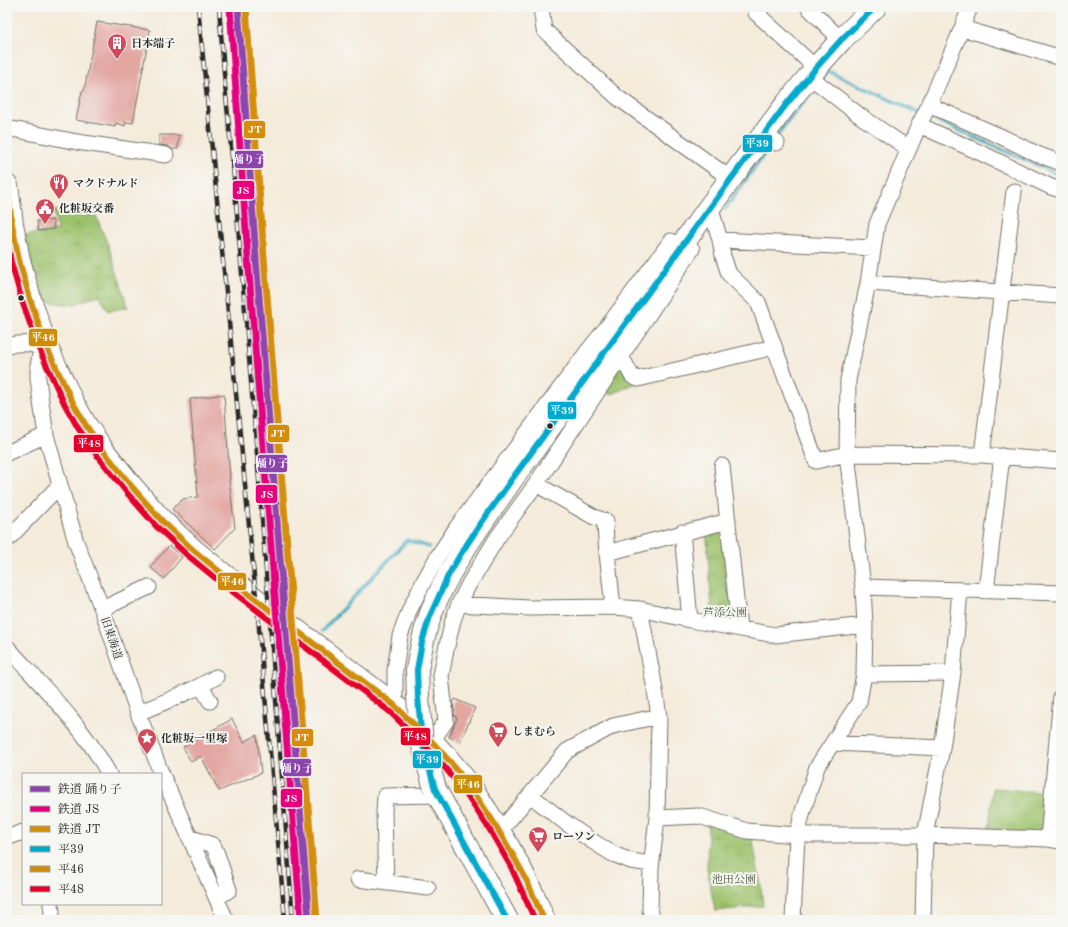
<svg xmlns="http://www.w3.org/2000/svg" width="1068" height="927" viewBox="0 0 1068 927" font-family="'Old Standard TT','Noto Serif JP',serif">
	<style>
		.grass { fill: url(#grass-tufts); stroke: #64764c }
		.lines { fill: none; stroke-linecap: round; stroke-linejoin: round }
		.stream { stroke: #41aac1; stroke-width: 3.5 }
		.building { fill: #e3a6a1 }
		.minor-casing { stroke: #716e68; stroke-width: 17 }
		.highway-casing { stroke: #716e68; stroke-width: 24 }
		.minor { stroke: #fff; stroke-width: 15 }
		.highway { stroke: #fff; stroke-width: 22 }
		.rail-casing { stroke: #2b2b2b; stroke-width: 4.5 }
		.rail { stroke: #f6f6f2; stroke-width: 3; stroke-dasharray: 9; stroke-linecap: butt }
		.highway-bridge-casing { stroke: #716e68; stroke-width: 24; stroke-linecap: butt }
		.highway-bridge { stroke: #fff; stroke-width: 22 }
		.bus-1-casing { stroke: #f6f6f2; stroke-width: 9 }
		.bus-2-casing { stroke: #f6f6f2; stroke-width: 9 }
		.bus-3-casing { stroke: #f6f6f2; stroke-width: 9 }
		.bus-1 { stroke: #00a9ce; stroke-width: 6 }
		.bus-2 { stroke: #ce8d09; stroke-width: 6 }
		.bus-3 { stroke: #e4002b; stroke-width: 6 }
		.rail-1-casing { stroke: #f6f6f2; stroke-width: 10 }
		.rail-2-casing { stroke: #f6f6f2; stroke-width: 10 }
		.rail-3-casing { stroke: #f6f6f2; stroke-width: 10 }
		.rail-1 { stroke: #8e44ad; stroke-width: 7 }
		.rail-2 { stroke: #e5007d; stroke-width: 7 }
		.rail-3 { stroke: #d58d09; stroke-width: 7 }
		.bus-dot { fill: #2b2b2b; stroke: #f6f6f2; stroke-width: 1.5 }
		.labels { text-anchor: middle; stroke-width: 4; stroke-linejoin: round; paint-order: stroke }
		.poi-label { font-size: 11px; font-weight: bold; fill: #2b2b2b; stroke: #f6f6f2; text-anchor: start }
		.park-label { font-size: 11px; fill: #4d583e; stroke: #f6f6f2 }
		.street-label { font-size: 11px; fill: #2b2b2b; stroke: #f6f6f2 }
		.line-badge { stroke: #f6f6f2; stroke-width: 1.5 }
		.badge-label { font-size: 11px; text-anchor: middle; font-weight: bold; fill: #fff }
	</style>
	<defs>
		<pattern id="grass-tufts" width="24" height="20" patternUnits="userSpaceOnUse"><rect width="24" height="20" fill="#9dc26c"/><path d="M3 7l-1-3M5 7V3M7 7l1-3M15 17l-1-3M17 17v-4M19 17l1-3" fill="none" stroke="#809e59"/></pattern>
	</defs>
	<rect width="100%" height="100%" fill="#f6f6f2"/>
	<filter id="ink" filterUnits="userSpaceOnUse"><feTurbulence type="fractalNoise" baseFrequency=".025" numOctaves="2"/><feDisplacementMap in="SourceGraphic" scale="8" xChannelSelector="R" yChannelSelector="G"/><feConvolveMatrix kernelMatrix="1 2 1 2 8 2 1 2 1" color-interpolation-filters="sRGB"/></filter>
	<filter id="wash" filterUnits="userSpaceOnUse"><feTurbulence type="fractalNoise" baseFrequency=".012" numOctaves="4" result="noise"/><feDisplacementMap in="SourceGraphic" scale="16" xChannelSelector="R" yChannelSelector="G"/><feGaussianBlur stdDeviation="0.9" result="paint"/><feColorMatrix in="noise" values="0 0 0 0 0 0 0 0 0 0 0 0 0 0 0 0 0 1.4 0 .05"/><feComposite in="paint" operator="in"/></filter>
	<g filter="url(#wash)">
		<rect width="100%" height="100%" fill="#f4ebda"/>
		<path class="grass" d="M92,206L108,245L128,307L108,311L99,295L73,305L41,301L28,254L24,235L57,230L54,211Z
			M621,356L636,383L610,395L602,385Z
			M728,521L739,628L713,624L706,526Z
			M993,788L1052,793L1048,839L988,837Z
			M708,819L751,831L761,886L763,906L715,911L707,869Z"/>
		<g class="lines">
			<path class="stream" d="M821,80L828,71L921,114
				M927,116L1061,176
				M775,138L816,86
				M725,209L772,143
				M322,631L407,540L429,547"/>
		</g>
		<g id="blocks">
			<path class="building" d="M97,22L150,30L133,123L126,122L125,126L116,123L115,127L76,120L82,91H84Z
				M159,135H179L178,149H172L168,146L159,145Z
				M53,220L54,229L38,231L37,221Z
				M224,394L230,479H229L235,528L215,549L172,509L183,499L198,497L190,399Z
				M169,546L182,557L164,579L150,567Z
				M455,699L475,708L460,742L449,737L457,718L455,717L454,713L455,710H454L453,703Z
				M232,719L244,742L257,735L261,773L219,791L201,756L191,762L183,747Z"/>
		</g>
	</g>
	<g filter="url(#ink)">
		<use href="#blocks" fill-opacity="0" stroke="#716e68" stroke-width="1"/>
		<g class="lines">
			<g class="minor-casing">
				<path id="minor" d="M541,7L544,30L617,97L731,179
					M762,7L756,13L816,68
					M808,7L841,40
					M962,28L1061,58
					M809,76L859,115L909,149
					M929,105L1000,136L1037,154L1061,163
					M919,125L983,154L1051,187L1061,190
					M7,128L77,142L166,155
					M764,134L777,143
					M711,205L713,216L720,240L723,256L729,274L758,302L816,461L847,454L982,455L1061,461
					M720,240L873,248
					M868,283L1061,296
					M607,327L671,241
					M7,345C15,344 22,343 30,344C37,346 37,347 46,346
					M46,346L40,355L38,366V378L41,402L46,435L76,542L102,609L138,713L160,770L226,920
					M621,356L632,376L638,379L774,347
					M7,453L46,435
					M982,455L1014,191
					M722,466L739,628
					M536,484L594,517L606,521L605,526L607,553L613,607
					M682,532L690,620
					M7,540L60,485
					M607,553L728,521
					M863,587L1061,593
					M986,591L1002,456
					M459,604L529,608L613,607L640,609L690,620L775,635L865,625
					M102,609L149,587
					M640,609L654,684L659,716L657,818L651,868L650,910L653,920
					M7,647C43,687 83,726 109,774
					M864,674L953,673
					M201,686L210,701
					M394,705L395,693V670L400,636L410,609L424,581L438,556L457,527L587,352L607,327L618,335
					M138,713C165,702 191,692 216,677
					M432,741L446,721L441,676L446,650L453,620L459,604L469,584L497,538L536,484L692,249
					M833,743L942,748
					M530,795L566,823L592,841L613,854L631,861L651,864
					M657,818L699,816L747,831L797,835H925L1048,839L1061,841
					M500,831L567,751L613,726L659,716
					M7,836H12L23,832
					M189,837L213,845L217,854L229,890L217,898
					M1048,839L1061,696
					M358,879L428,888
					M386,883L384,813L385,796L438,795
					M51,920L52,912L51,904
					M793,920L797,835L803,811L817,767L859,702L864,674L865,625L863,587L847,454L848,380L868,283L877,224L919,125L929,105L962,28L970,7
					M923,920L925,835L942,748L953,673L960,590"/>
			</g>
			<g class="highway-casing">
				<path id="highway" d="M7,186L12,224L19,260L30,299L46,346L71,399L85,424L102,449L133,488L162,521L192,549L225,576L394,705C421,729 447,756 469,785C475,792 480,802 486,810C509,845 528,881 544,920
					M417,670C420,652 424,633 430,616C448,566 482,523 512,479L711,205L785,106L816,68L841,40L875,7
					M435,789L507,920"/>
			</g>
			<use href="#minor" class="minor"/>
			<use href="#highway" class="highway"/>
			<g class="rail-casing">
				<path id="rail" d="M198,7L258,617L285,920
					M219,7L225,85L234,178L257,454L293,920"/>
			</g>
			<use href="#rail" class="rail"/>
			<g class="highway-bridge-casing">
				<path id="highway-bridge" d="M417,670L418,698L422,742L435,789"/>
			</g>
			<use href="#highway-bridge" class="highway-bridge"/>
			<g class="bus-1-casing">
				<path id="bus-1" d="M507,920L435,789L422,742L418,698L417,670L422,642L430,616L448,576L460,555L475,532L512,479L731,179L785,106L816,68L841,40L875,7"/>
			</g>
			<g class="bus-2-casing">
				<path id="bus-2" d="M7,186L12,224L19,260L30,299L46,346L71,399L85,424L102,449L133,488L162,521L192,549L225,576L394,705L433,743L452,764L471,788L494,823L510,850L525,877L544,920"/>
			</g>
			<g class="bus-3-casing">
				<path id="bus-3" d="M7,240L11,262L22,301L39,349L64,403L78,428L96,454L127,493L156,526L187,555L220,582L389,711L428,749L446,769L465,793L488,827L511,867L535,920"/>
			</g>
			<use href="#bus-1" class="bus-1"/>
			<use href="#bus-2" class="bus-2"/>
			<use href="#bus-3" class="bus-3"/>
			<g class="rail-1-casing">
				<path id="rail-1" d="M238,7L257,271L309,920"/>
			</g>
			<g class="rail-2-casing">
				<path id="rail-2" d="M230,8L249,272L301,920"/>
			</g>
			<g class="rail-3-casing">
				<path id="rail-3" d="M246,7L265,270L317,919"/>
			</g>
			<use href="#rail-1" class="rail-1"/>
			<use href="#rail-2" class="rail-2"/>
			<use href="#rail-3" class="rail-3"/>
		</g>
	</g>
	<defs>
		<g id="building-pin" transform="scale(1)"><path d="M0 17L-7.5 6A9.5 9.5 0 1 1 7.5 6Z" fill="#d1495b" stroke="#f6f6f2"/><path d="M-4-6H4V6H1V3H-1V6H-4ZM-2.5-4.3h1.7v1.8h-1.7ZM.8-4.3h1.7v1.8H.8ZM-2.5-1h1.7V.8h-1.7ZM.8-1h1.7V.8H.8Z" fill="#fff"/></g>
		<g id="restaurant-pin" transform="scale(1)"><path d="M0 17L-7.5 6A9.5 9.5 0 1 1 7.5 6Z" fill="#d1495b" stroke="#f6f6f2"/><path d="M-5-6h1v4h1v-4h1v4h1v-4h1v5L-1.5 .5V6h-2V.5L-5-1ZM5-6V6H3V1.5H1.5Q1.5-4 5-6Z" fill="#fff"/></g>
		<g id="civic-pin" transform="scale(1)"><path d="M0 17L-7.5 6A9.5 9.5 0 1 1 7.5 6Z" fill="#d1495b" stroke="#f6f6f2"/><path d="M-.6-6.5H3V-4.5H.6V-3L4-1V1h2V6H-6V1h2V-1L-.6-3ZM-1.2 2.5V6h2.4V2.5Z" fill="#fff"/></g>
		<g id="supermarket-pin" transform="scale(1)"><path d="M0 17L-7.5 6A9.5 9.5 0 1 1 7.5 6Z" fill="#d1495b" stroke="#f6f6f2"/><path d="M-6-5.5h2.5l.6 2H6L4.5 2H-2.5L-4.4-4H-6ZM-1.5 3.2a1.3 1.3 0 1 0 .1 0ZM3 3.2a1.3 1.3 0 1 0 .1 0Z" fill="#fff"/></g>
		<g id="sight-pin" transform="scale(1)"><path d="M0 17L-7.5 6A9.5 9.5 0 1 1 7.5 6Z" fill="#d1495b" stroke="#f6f6f2"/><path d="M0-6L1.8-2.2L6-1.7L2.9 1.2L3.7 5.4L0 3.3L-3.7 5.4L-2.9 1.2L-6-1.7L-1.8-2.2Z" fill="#fff"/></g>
	</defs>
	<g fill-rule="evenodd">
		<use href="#building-pin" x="117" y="43"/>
		<use href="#restaurant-pin" x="59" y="183"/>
		<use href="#civic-pin" x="45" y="208"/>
		<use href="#supermarket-pin" x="498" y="731"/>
		<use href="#sight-pin" x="147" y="738"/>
		<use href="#supermarket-pin" x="538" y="836"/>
	</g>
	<g class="bus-dot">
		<circle cx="21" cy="298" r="3.5"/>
		<circle cx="550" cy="426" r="3.5"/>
	</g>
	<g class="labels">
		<g class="poi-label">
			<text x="131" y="47">日本端子</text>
			<text x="73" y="187">マクドナルド</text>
			<text x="59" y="212">化粧坂交番</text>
			<text x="512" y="735">しまむら</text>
			<text x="161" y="742">化粧坂一里塚</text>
			<text x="552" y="840">ローソン</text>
		</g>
		<g class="park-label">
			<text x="725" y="616">芦添公園</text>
			<text x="734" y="883">池田公園</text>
		</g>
		<g class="street-label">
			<text transform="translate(112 638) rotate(71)" y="4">旧東海道</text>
		</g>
	</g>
	<g class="line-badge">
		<rect x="243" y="120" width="23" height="19" rx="4" fill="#d58d09"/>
		<rect x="742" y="134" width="31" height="19" rx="4" fill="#00a9ce"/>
		<rect x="234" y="150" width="30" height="19" rx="4" fill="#8e44ad"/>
		<rect x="232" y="180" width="23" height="20" rx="4" fill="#e5007d"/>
		<rect x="28" y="328" width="30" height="19" rx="4" fill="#ce8d09"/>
		<rect x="547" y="401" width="30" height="19" rx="4" fill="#00a9ce"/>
		<rect x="267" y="424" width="23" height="19" rx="4" fill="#d58d09"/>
		<rect x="73" y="434" width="31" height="19" rx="4" fill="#e4002b"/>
		<rect x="257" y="454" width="31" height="19" rx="4" fill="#8e44ad"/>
		<rect x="255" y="484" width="23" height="20" rx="4" fill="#e5007d"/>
		<rect x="217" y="572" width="30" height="19" rx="4" fill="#ce8d09"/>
		<rect x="400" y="727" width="31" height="19" rx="4" fill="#e4002b"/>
		<rect x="291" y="728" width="23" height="19" rx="4" fill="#d58d09"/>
		<rect x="412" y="750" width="30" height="19" rx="4" fill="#00a9ce"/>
		<rect x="282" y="758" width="30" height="19" rx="4" fill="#8e44ad"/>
		<rect x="453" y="774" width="30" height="20" rx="4" fill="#ce8d09"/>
		<rect x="280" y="788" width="23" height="20" rx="4" fill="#e5007d"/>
	</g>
	<g class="badge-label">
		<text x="255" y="133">JT</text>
		<text x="757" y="147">平39</text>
		<text x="249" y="163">踊り子</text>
		<text x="243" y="194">JS</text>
		<text x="43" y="341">平46</text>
		<text x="562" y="414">平39</text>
		<text x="278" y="437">JT</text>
		<text x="89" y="447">平48</text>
		<text x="272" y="467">踊り子</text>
		<text x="267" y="498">JS</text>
		<text x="232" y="585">平46</text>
		<text x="415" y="740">平48</text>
		<text x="302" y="741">JT</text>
		<text x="427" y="763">平39</text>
		<text x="297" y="772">踊り子</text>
		<text x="468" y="788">平46</text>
		<text x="291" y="802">JS</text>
	</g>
	<rect width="1068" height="927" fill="none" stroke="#f6f6f2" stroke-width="24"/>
	<rect x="22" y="773" width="140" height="132" fill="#f6f6f2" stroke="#a5a5a2"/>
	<rect x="30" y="786" width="20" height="6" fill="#8e44ad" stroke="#a5a5a2"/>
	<text x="58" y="793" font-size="12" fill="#2b2b2b">鉄道 踊り子</text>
	<rect x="30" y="806" width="20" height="6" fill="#e5007d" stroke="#a5a5a2"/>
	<text x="58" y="813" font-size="12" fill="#2b2b2b">鉄道 JS</text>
	<rect x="30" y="826" width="20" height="6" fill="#d58d09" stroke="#a5a5a2"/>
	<text x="58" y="833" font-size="12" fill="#2b2b2b">鉄道 JT</text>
	<rect x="30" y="846" width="20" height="6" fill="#00a9ce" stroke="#a5a5a2"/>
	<text x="58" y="853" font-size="12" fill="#2b2b2b">平39</text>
	<rect x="30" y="866" width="20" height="6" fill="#ce8d09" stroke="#a5a5a2"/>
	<text x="58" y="873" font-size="12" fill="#2b2b2b">平46</text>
	<rect x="30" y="886" width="20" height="6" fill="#e4002b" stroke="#a5a5a2"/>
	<text x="58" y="893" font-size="12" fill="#2b2b2b">平48</text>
</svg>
